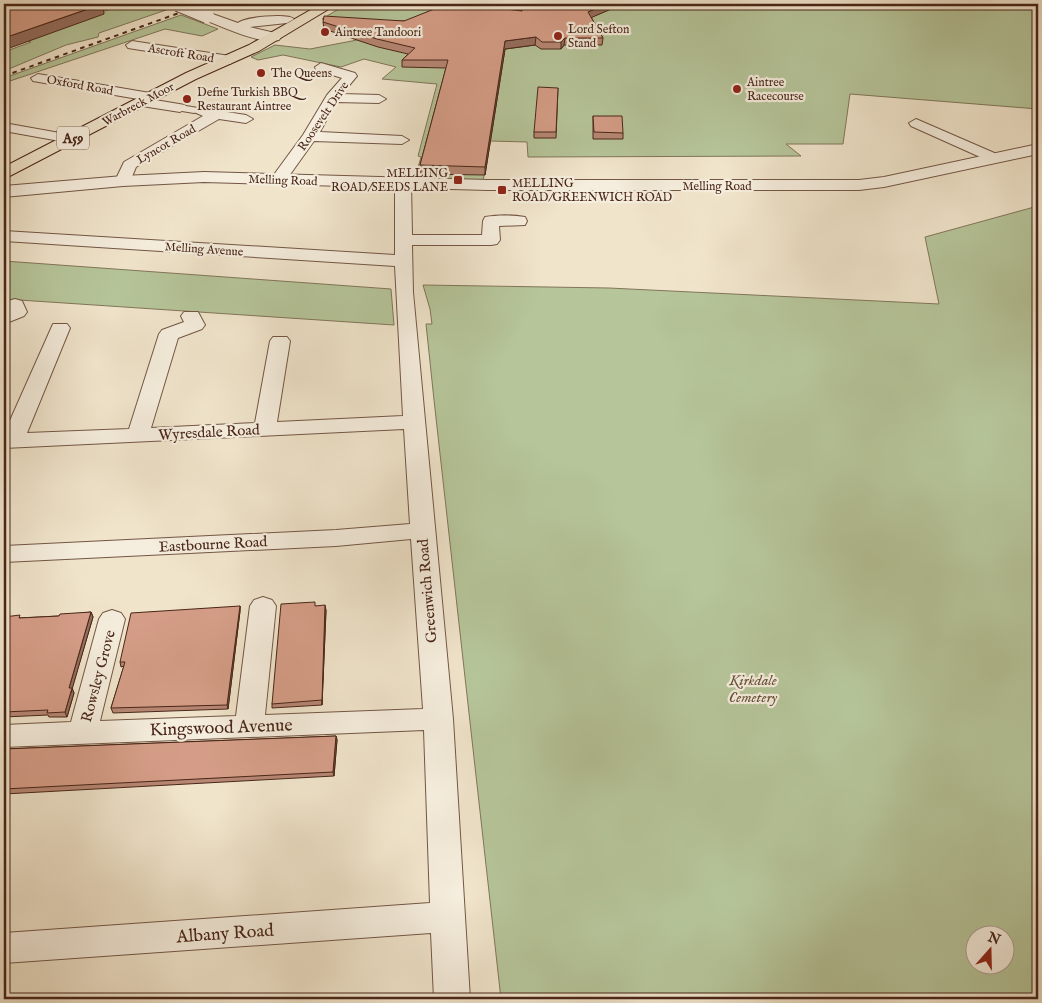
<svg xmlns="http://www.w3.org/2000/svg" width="1042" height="1003" viewBox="0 0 1042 1003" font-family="'IM FELL English',serif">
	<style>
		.green { fill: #b6c59a; stroke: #807659; fill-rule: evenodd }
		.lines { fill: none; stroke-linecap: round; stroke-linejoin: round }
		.pedestrian-casing { stroke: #735645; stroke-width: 2 }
		.minor-casing { stroke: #735645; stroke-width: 2 }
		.tertiary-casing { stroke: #735645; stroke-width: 2 }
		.trunk-casing { stroke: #492618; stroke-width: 2 }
		.pedestrian { fill: #f5eddd; fill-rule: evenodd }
		.minor { fill: #f5eddd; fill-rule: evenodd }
		.tertiary { fill: #f5eddd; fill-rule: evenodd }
		.trunk { fill: #f0e4cb; fill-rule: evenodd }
		.rail { stroke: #492618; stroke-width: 2; stroke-dasharray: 4.5 4.5; stroke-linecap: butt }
		.tertiary-bridge-casing { stroke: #735645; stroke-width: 16; stroke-linecap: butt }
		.tertiary-bridge { stroke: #f5eddd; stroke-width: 14 }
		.wall { fill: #b78774; stroke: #492618 }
		.shaded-wall { fill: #956e5e; stroke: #492618 }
		.building { fill: #d59d87; stroke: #492618 }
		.poi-dot { fill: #8f2418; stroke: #f5eddd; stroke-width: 2 }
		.labels { text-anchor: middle; stroke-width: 4.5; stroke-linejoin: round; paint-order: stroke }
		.far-poi-label { font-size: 12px; fill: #492618; stroke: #f5eddd; text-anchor: start }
		.far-street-label { font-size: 12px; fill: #492618; stroke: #f5eddd }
		.shield { fill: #f5eddd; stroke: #7d6253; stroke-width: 1 }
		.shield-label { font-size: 14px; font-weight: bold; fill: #492618 }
		.street-label { font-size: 15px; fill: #492618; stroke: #f5eddd }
		.park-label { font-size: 15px; font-style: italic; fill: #644e38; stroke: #f5eddd }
		.near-street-label { font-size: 18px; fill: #492618; stroke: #f5eddd }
	</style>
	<rect width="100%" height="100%" fill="#f0e4cb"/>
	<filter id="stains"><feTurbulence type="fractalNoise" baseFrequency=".004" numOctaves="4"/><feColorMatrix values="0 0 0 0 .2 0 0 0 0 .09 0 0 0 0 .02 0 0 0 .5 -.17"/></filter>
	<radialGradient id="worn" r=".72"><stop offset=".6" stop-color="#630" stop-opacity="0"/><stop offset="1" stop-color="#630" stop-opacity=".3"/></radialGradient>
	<path class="green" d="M127,4H156L169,9L99,33L98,37L66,45L4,71V52L31,42L16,39Z
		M347,4H1038V109L850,94L843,144H786L801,156L528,157L527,142L490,141L483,181L415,178L421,157L418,156L437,84L382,79L396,67L364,59L341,67L283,55L258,60L251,57L275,45L310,49L357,40L360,24L322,19Z
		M181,15L218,29L202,36L165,29L4,83V78Z
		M1038,206V999H501L434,400L426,324H432L430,309L423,285L609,288L939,304L925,237ZM974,936H1004V966H974Z
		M4,261L391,289L394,325L4,299Z"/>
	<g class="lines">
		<g class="pedestrian-casing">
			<path id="pedestrian" d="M180,105L198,108L200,110L194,113L176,110L175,108Z"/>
		</g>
		<g class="minor-casing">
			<path id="minor" d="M132,41L230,56L236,60L230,64L128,48L126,45Z
				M321,63L355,73L357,76L342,94L379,95L386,99L379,103L336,102L320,132L402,136L409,140L402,144L314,141L284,183H272L270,180L303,135L327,95L342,78L316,70L315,67Z
				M38,74L150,93L155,94L157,97L155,100L185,105L187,108L180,112L142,106L135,102L138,99L33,81L31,78Z
				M201,108L246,115L253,119L246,123L219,119L136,167L129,184H117L115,181L124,162L203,116L194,112Z
				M916,119L999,155L1002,158L999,161H989L911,126L909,123Z
				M4,123L71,135L78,139L71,143L4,131Z
				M403,178L411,183L412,235H482L483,221L485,217C497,215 513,215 525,217L527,221L525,225L499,226L500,240L497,244L491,245H412L413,292L453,719L470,999H434L431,933L4,963V933L430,903L424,730L4,747V725L71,722L99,619L103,613L112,610L121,613L125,619L100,721L236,716L250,606L254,600L263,597L272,600L276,606L265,715L423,709L411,539L336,546L4,562V546L336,530L410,524L404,429L4,448V434L53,324H67L70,328L27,433L129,429L159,334L162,330L184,322L181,316L184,312H198L205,325L202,329L178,338L151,428L255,423L270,341L273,337H287L290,341L277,422L403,416L395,266L4,241V231L395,255V183Z
				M15,299L22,301L27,312L24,316L4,324V311L7,310L6,305L8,301Z"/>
		</g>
		<g class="tertiary-casing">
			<path id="tertiary" d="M207,12L238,23C244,17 288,13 294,19L287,23L250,27L279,34L281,37L279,40C259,45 222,26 202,19L200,16Z
				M1038,144V154L884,187L859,190H488L204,182L123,186L4,197V186L123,176L204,172L488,180H859L884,177Z"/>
		</g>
		<g class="trunk-casing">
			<path id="trunk" d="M321,4H337L259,51L196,79L4,179V167L186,73L249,45Z"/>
		</g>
		<use href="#pedestrian" class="pedestrian"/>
		<use href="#minor" class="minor"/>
		<use href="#tertiary" class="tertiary"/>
		<use href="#trunk" class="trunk"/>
		<path class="rail" d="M4,76L204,4"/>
		<g class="tertiary-bridge-casing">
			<path id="tertiary-bridge" d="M178,4L207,16"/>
		</g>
		<use href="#tertiary-bridge" class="tertiary-bridge"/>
	</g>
	<path class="wall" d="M526,4H623L591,17L603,38L602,45H564L561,49H541L535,45L505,49L485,175L421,174L420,165L446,68L402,67V60L408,54L378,47L324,29L323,22L404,21L522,11Z
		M558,88L556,138H534V132Z
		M593,116L623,133V139H593Z
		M240,606V611L228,709L113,713L111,708L124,666L121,667L120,662Z
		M316,606L326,610L322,705L272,708V704Z
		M91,612L93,617L72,688L74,693L67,717H49L48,715L4,717V617L20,618L59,616Z
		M336,736L337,740L334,776L4,794V749Z"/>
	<path class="shaded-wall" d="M103,4L104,14L4,50V38Z
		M607,4H623L588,19V12Z
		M536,37L535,45L505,49L485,175V167L505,41Z
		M565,38L564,45L561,49V42Z
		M325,605L326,610L322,705V700Z
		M240,606V611L228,709L227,705Z
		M91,612L93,617L71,693L69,688Z
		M72,688L74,693L67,717L65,712Z
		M336,736L337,740L334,776L333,772Z"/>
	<path class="building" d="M7,4H102L4,38V5Z
		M447,4H464L522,11L523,5L526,4H607L588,12L603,38H565L561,42H542L536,37L505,41L485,167L420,165L448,60H402L415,48L377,39L323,22L324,16L404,21Z
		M538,87L558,88L556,132H534Z
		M593,116H622L623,133L594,132Z
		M315,602V606L325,605L322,700L272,704L281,604Z
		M240,606L227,705L111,708L125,662H120L131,613Z
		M91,612L69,688H72L65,712L47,713L48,710L4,712V617L20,615L19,618L59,616L60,614Z
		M336,736L333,772L4,789V749Z"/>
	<g class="poi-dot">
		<circle cx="325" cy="32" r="5"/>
		<circle cx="558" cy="36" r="5"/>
		<circle cx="261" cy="73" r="5"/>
		<circle cx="737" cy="89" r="5"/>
		<circle cx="187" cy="99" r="5"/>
		<rect x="453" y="175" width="10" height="10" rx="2.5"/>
		<rect x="497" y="185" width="10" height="10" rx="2.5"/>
	</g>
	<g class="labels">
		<g class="far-poi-label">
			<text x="568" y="33">Lord Sefton<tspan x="568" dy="14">Stand</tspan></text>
			<text x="335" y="36">Aintree Tandoori</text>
			<text x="271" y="77">The Queens</text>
			<text x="747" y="86">Aintree<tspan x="747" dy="14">Racecourse</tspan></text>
			<text x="197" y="96">Defne Turkish BBQ<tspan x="197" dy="14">Restaurant Aintree</tspan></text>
			<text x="448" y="177" text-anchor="end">MELLING<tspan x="448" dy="14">ROAD/SEEDS LANE</tspan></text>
			<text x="512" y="187">MELLING<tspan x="512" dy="14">ROAD/GREENWICH ROAD</tspan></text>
		</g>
		<g class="far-street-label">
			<text transform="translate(181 53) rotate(9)" y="4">Ascroft Road</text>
			<text transform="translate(80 85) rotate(10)" y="4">Oxford Road</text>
			<text transform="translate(138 104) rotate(-28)" y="4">Warbreck Moor</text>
			<text transform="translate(323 116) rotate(-56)" y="4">Roosevelt Drive</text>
			<text transform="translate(166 144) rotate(-30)" y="4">Lyncot Road</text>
			<text transform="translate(283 180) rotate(2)" y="4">Melling Road</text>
			<text x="717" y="190">Melling Road</text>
			<text transform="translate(204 249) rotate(4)" y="4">Melling Avenue</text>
		</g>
		<rect class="shield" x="57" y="126.5" width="32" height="23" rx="4"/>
		<g class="shield-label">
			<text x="73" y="143">A59</text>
		</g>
		<g class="street-label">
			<text transform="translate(209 432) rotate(-3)" y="5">Wyresdale Road</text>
			<text transform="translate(213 544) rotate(-3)" y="5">Eastbourne Road</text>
			<text transform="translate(427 591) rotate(-95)" y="5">Greenwich Road</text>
			<text transform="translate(98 676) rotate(-75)" y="5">Rowsley Grove</text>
		</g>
		<g class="park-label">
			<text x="753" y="685">Kirkdale<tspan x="753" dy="17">Cemetery</tspan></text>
		</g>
		<g class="near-street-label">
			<text transform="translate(221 727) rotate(-2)" y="6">Kingswood Avenue</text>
			<text transform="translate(225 933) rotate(-4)" y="6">Albany Road</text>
		</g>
	</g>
	<rect width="1042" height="1003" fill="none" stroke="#f0e4cb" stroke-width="20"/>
	<rect x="5" y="5" width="1032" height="993" fill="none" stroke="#492618" stroke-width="2.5"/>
	<rect x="10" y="10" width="1022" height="983" fill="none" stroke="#492618"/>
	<g transform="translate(990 950) rotate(20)"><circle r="24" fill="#f5eddd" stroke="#b09d8e"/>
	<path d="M0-4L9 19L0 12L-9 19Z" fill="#8f2418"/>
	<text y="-8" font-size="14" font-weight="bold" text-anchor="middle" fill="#492618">N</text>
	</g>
	<rect width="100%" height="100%" filter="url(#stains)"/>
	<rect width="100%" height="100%" fill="url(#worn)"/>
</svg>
